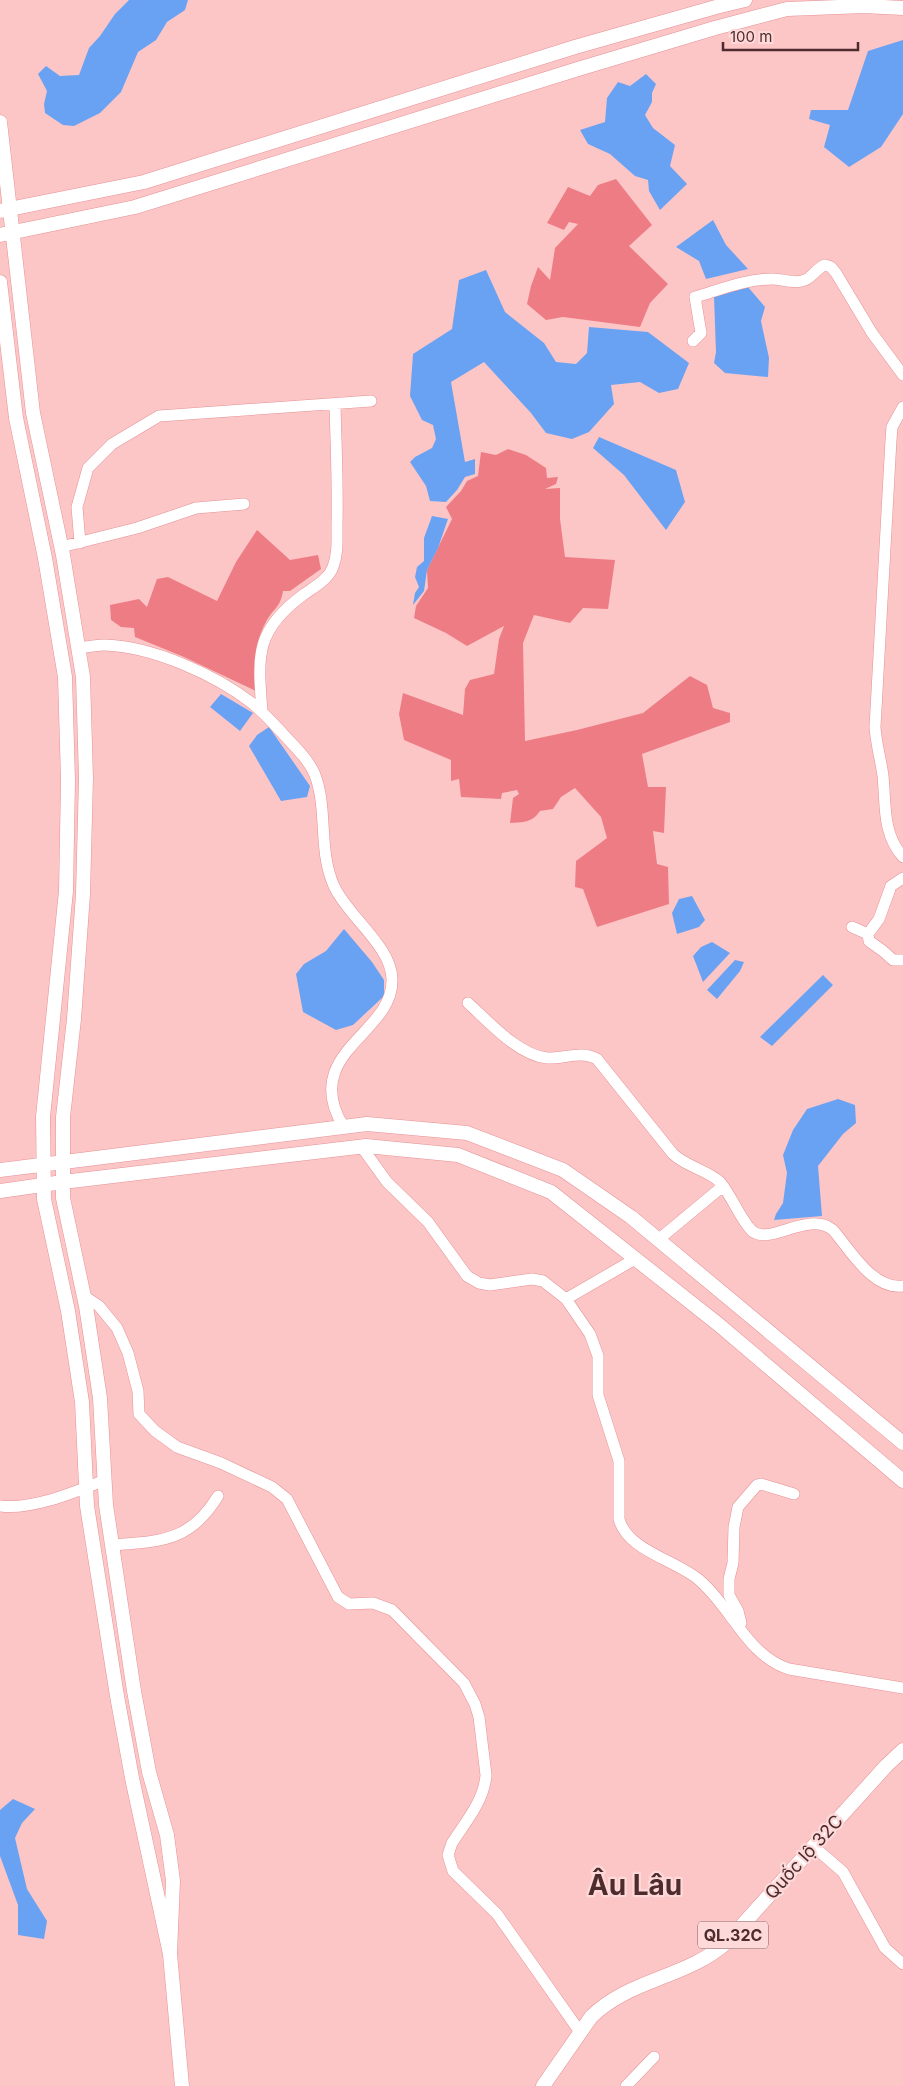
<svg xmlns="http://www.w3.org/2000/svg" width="903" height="2086" viewBox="0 0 903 2086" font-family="Inter,sans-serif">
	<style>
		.green { fill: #ee7c84 }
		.water { fill: #69a2f3 }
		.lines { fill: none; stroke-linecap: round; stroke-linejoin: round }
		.minor-casing { stroke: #e69195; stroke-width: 12 }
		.major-casing { stroke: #e69195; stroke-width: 15 }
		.minor { stroke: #fff; stroke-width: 11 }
		.major { stroke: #fff; stroke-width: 14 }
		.labels { text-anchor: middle; stroke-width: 4.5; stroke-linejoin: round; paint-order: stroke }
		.shield { fill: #fed9d9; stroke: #835f61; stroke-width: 1 }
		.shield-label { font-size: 16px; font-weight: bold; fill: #4e2b2d }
		.street-label { font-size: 18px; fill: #4e2b2d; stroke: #fed9d9 }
		.town-label { font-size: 28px; font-weight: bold; fill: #4e2b2d; stroke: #fed9d9 }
	</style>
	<rect width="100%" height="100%" fill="#fcc6c7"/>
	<path class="green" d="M616,179L652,225L629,246L668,284L650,303L640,327L563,317L546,320L527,304L531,286L538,267L550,280L555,248L578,224L569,222L564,230L547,223L568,187L590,196L598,185Z
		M508,449L526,455L546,468L547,478L558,477L556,484L545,489L560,488V519L565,557L615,560L608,609L583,608L570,623L534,615L523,643L525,741L577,730L643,713L690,676L707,685L713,708L730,713V722L642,754L648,787H666L664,833L653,831L657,864L668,867L669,904L597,927L583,889L575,887L576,861L607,838L601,817L575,788L561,797L553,809L540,811C532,823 523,822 510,823L513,798L519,794L517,790L502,793L501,799L461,797L459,779L451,781V760L404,740L399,714L403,693L463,715L465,689L470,680L494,674L499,639L504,626L467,646L446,633L414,618L416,606L428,588L427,570L452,519L446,507L461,491L467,481L478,476L481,452L496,455Z
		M257,530L290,560L318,555L321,569L290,591H283C280,609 273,608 266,622C255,640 252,671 256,691L184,657L135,637L134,628L121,627L111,620L110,605L139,599L147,607L157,579L168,577L217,601L236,562Z"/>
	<path class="water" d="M129,0H188L185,10L167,22L156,40L138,52L121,92L100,113L74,126L63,125L45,113L44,104L47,91L38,74L46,66L60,76L79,75L89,48L100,36L115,14Z
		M903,40V114L881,147L849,167L824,147L830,125L809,119L811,110H848L868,51Z
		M646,74L656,84L652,93V102L645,115L653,128L675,145L670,166L687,184L660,210L649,191L648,180L635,176L610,154L588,144L580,130L605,122L607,98L618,82L630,86Z
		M713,220L726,245L748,269L706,279L699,261L676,247Z
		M486,270L505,312L544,343L556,362L576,364L587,353L589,327L648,332L689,363L678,389L659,393L640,382L611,385L614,404L589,432L572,439L546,433L531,413L484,362L451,382L465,462L475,459V474L465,477L457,490L446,502L430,501L426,486L410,462L415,457L432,448L436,439L433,425L422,420L410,396L413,354L452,329L459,280Z
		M748,287L765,307L761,321L769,358L768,377L725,373L714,363L716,352L714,297Z
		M599,437L676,470L685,502L666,530L624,475L593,448Z
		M432,516L448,519L438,548L427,570L424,591L413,605L415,593L419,587L415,577L417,567L424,561V538Z
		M221,694L253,713L240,731L210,707Z
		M269,727L310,786L307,797L281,801L249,746L257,735Z
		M692,896L705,920L699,927L677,934L672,913L679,899Z
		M344,929L372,962L384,980V996L353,1025L336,1030L303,1012L296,974L304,964L326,951Z
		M712,942L730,953L703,982L693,956L701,947Z
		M735,960L744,962L740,971L717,999L707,990Z
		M823,975L833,985L772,1046L760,1037Z
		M838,1099L855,1105L856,1123L843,1134L818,1166L822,1216L774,1220L776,1214L783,1203L787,1173L783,1155L793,1130L807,1109Z
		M13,1799L35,1809L22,1823L15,1838L27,1889L47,1921L44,1939L18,1935V1905L0,1856V1810Z"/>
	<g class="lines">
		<g class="minor-casing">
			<path id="minor" d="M693,341L701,333L695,297C719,290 746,279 772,279C783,279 796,285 807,279C814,275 817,268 825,265L831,267L836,273L872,333L903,375
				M903,407L892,427L891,440L875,727C876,744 881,760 883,776C886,805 882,833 903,857
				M80,543L77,507L88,468L112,444L159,416L371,401
				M61,547L137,528L196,508L244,504
				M78,648C87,647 96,645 104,645C152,646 216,675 253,704C265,714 275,725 285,736C296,748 309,760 315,775C328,809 318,851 334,886C348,917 393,947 392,981C392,1034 300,1053 343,1126
				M262,712C258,657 254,631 303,595C314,587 328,580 333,567C338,554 337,540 337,526C338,485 336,445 335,405
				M852,927L868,934
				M903,960H893L883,951L869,941L868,934L879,919L891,886L903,878
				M468,1003C489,1022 518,1055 547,1058C564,1059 581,1050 597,1059L673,1154C687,1167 707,1170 720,1182C732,1196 740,1219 752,1231C770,1246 808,1210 833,1230C851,1251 873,1290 903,1286
				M361,1146L387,1182L428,1222L467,1276L479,1283L490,1285L532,1279L543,1281L566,1299L590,1334L598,1356V1395L619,1461V1519C627,1550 675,1560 698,1579C731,1606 747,1656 789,1669L903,1688
				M658,1240L723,1186
				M84,1296L99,1306L117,1328L128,1353L138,1391L139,1414L155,1431L177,1447L221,1463L272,1487L287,1499L338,1597L349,1604L373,1603L392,1610L464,1683L475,1704L479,1717L486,1775C484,1801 466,1821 452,1843L448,1855L453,1871L497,1914L580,2032
				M566,1299L635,1259
				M0,1506C32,1510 75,1492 105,1480
				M112,1545C161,1541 190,1542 218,1496
				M741,1623L738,1611L729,1595V1579L733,1563L734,1527L738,1507L757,1485L761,1484L794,1494
				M813,1846L843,1872L885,1948L903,1964
				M626,2086L654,2057"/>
		</g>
		<g class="major-casing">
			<path id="major" d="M0,122L33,413L63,555L83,677L86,778L83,894L74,1019L63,1117V1198L86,1306L100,1398L106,1505L134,1691L149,1772L167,1835L173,1881L170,1954
				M0,211L144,182L575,47L716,7L745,0
				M0,235L135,207L578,69L715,28L787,9L864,6L903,8
				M0,282L16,418L45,558L65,677L68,780L66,891L43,1117L44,1199L68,1311L82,1402L87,1506L117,1696L132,1778L170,1954L182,2086
				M0,1170L367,1124L467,1133L563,1170L631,1217L903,1443
				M0,1191L63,1182L366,1146L458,1155L551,1192L718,1324L903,1481
				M543,2086L591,2017C629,1979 687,1978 727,1942L886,1766L903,1750"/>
		</g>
		<use href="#minor" class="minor"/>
		<use href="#major" class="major"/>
	</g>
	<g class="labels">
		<rect class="shield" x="698" y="1921.5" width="70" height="27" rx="4"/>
		<g class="shield-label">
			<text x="733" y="1941">QL.32C</text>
		</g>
		<g class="street-label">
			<text transform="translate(804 1857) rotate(-48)" y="6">Quốc lộ 32C</text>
		</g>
		<g class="town-label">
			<text x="635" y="1895">Âu Lâu</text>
		</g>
	</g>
	<path d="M723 42v8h135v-8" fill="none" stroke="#4e2b2d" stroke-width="2.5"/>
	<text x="730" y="42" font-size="15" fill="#4e2b2d" stroke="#fed9d9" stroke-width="4" paint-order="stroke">100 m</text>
</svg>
